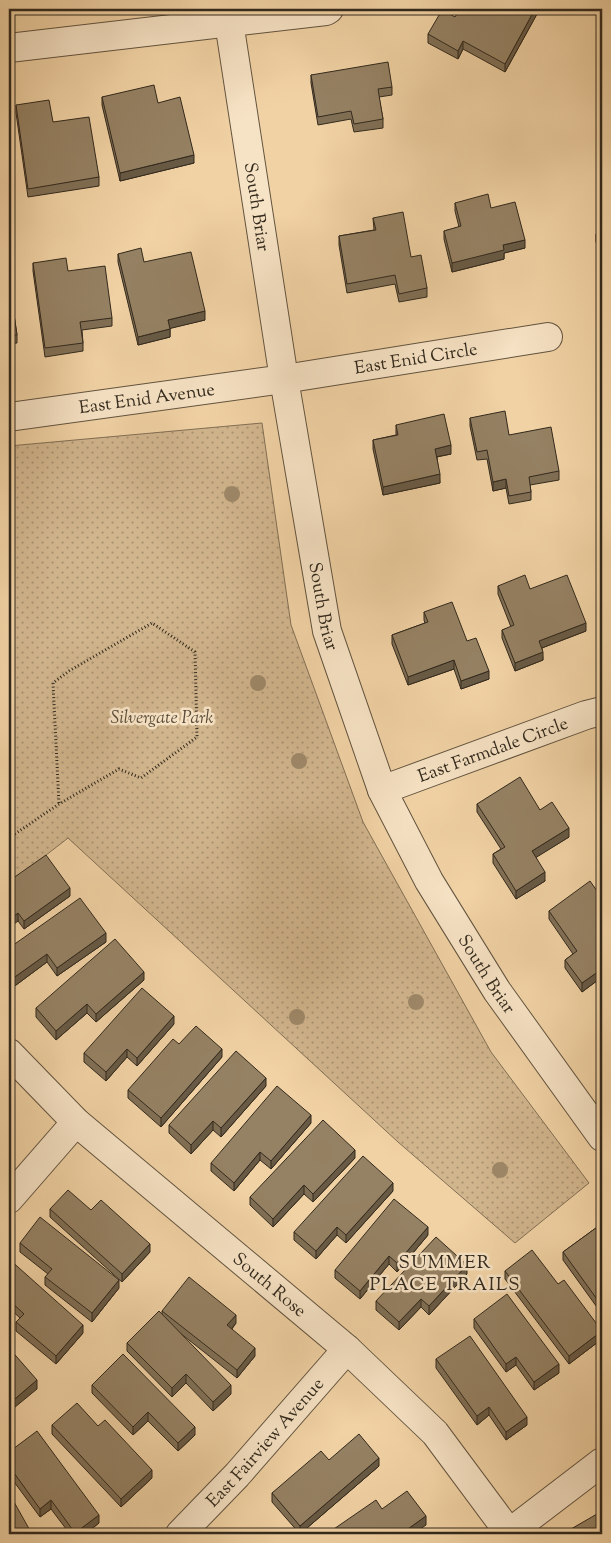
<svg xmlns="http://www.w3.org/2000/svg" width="611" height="1543" viewBox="0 0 611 1543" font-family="'Sorts Mill Goudy',serif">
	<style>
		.park { fill: url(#park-dots); stroke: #826f55 }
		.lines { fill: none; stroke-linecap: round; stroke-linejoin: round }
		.minor-casing { stroke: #62533f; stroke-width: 30 }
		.path { stroke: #32291d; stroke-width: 3; stroke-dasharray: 1 2.5; stroke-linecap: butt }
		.minor { stroke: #f6e2c4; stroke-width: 28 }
		.tree { fill: #9e8869 }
		.wall { fill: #806f55; stroke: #32291d }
		.shaded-wall { fill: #685a45; stroke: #32291d }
		.building { fill: #958163; stroke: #32291d }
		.labels { text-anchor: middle; stroke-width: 5; stroke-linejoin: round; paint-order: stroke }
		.street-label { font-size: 18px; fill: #32291d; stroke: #f6e2c4 }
		.park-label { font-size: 18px; font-style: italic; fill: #5a4c39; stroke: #f6e2c4 }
		.neighbourhood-label { font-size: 19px; letter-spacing: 1px; fill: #32291d; stroke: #f6e2c4 }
	</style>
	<defs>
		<pattern id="park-dots" width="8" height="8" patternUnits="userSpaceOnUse" patternTransform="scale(1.25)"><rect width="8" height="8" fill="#d1b58d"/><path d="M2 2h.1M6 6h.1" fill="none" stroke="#aa9373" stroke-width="1.8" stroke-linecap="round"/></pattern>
	</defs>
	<rect width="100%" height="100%" fill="#f1d2a4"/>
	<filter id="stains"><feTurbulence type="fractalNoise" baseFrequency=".004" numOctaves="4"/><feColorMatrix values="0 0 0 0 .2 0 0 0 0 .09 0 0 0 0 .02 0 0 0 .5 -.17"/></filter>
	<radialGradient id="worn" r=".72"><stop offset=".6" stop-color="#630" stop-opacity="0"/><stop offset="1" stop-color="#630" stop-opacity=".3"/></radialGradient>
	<path class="park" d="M262,423L291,625L363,822L491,1052L589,1183L515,1243L398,1142L68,838L9,884V446Z"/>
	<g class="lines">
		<g class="minor-casing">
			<g id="minor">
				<path id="s1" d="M227,9L284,379L327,631L382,790L429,881L497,991L602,1137"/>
				<path d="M9,48L326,11L329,9"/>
				<path id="s2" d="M9,417L284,379L548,337"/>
				<path id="s3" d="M382,790L586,715L602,711"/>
				<path id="s4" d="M9,1053L76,1122L347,1349L435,1433L510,1534"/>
				<path d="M9,1199L76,1122"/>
				<path d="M509,1533L602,1462"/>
				<path id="s5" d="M180,1534L237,1475L347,1349"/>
			</g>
		</g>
		<path class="path" d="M9,838L59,804L119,769L141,778L197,737L195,652L152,623L69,671L53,683L59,804"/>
		<use href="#minor" class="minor"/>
	</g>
	<g class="tree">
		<circle cx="232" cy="494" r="8"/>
		<circle cx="258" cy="683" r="8"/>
		<circle cx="299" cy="761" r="8"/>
		<circle cx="416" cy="1002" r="8"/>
		<circle cx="297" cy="1017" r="8"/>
		<circle cx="500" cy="1170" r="8"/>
	</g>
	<path class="wall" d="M537,9V14L505,72L463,49L458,59L428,43V34L455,17Z
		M311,75L392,87V95L379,97L383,119V128L354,132L351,119L318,125L311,83Z
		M102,97L158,103L194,163L120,181L102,105Z
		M16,105L53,122L99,177V186L28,197L16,113Z
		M455,203L491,208L525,248L504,253V259L452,272L444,239V231L459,227L455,211Z
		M373,218L411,257L427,288V297L399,302L395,284L347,293L339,245V236L374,230Z
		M602,230V253L596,242V234Z
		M118,254L144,262L205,320L170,328V337L138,345L118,262Z
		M33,263L68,271L112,318V326L82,330L83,343V351L45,357L33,271Z
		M9,281L17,335V343L9,344Z
		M470,418L509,435L559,471V480L530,485L531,492V500L509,504L506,488L493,491L487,459L477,460L470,426Z
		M396,425L451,454L437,457L440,483L383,495L373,449V440L396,435Z
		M602,562V584L598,572V563Z
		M498,586L530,589L586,631L542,648L543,660L515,671L502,638V630L511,627L498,594Z
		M424,612L467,641L489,679L461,689L454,669L408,685L392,644V635L425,623L424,620Z
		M477,804L540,810L569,837L536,857L545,881L516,899L493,863V854L501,849L477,812Z
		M9,881L70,896L24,929L18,921Z
		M602,898V977L582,992L565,968V960L573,954L549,919V911Z
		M106,942L57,976L47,962L12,988L9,983V948Z
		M144,980L96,1022L87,1013L56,1040L36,1017V1008Z
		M602,1005V1017L601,1015V1006Z
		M174,1024L137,1066L127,1057L106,1081L84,1062V1053Z
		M222,1057L161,1127L128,1098V1090Z
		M266,1086L221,1137L213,1130L191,1154L169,1133V1125Z
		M311,1123L271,1169L260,1160L234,1191L211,1171V1163Z
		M355,1158L313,1202L304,1194L273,1227L250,1205V1197Z
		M393,1191L346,1243L337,1235L316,1259L294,1240V1232Z
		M50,1209L91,1210L150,1252L122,1282L50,1217Z
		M600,1225L599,1310L563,1260V1252Z
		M428,1235L397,1272L389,1264L360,1299L335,1278V1270Z
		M20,1243L119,1288L92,1322L45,1285V1277L48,1274L20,1252Z
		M9,1259L83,1333L56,1364L16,1331V1322L20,1318L9,1308Z
		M505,1271L558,1284L602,1339L569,1364L505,1279Z
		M467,1274L429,1315L421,1307L399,1330L376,1310V1301Z
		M162,1311L236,1323L232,1329L255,1356L237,1378L180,1333L231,1394L213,1411L186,1383L172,1397L127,1351V1343L162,1315Z
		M474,1319L559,1373L534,1390L516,1365L506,1372L474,1328Z
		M436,1359L527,1425L506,1440L489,1415L477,1425L436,1368Z
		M92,1385L195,1435L178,1451L148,1421L133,1435L92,1393Z
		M52,1425L98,1426L152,1478L121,1507L52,1434Z
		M9,1452L99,1523L85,1534H70L51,1509L40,1517L9,1475Z
		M329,1460L379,1466L300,1534L272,1502V1493Z"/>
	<path class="shaded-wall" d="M535,9H537V14L505,72V64Z
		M463,41V49L458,59V51Z
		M194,155V163L120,181V173Z
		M525,240V248L504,253V259L452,272V263L503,245Z
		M205,311V320L168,329V320Z
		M170,329V337L138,345V337Z
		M451,445V454L435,457V449Z
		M440,474V483L383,495V487Z
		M506,479V488L493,491V482Z
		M586,623V631L539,649V641Z
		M543,652V660L515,671V663Z
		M454,660V669L408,685V677Z
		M489,671V679L461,689V681Z
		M569,828V837L532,860V851Z
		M545,872V881L516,899V891Z
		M70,888V896L24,929V921Z
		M18,913V921L9,928V920Z
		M106,933V942L57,976V968Z
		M47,954V962L12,988V979Z
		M602,969V977L582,992V983Z
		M144,972V980L96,1022V1014Z
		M87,1004V1013L56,1040V1031Z
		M174,1016V1024L137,1066V1058Z
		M127,1049V1057L106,1081V1072Z
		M222,1049V1057L161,1127V1118Z
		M266,1078V1086L221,1137V1128Z
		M311,1115V1123L271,1169V1161Z
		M213,1121V1130L191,1154V1145Z
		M355,1150V1158L313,1202V1194Z
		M260,1152V1160L234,1191V1183Z
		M393,1183V1191L346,1243V1235Z
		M304,1185V1194L273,1227V1219Z
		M337,1227V1235L316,1259V1251Z
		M428,1227V1235L397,1272V1263Z
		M150,1244V1252L122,1282V1274Z
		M389,1256V1264L360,1299V1291Z
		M467,1265V1274L429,1315V1306Z
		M119,1280V1288L92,1322V1313Z
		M421,1299V1307L399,1330V1322Z
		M602,1299V1308L599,1310V1302Z
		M236,1315V1323L227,1334V1325Z
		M83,1325V1333L56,1364V1356Z
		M602,1331V1339L569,1364V1356Z
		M255,1348V1356L237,1378V1370Z
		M516,1357V1365L506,1372V1364Z
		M559,1364V1373L534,1390V1382Z
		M186,1374V1383L172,1397V1388Z
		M37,1380V1389L9,1412V1404Z
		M231,1385V1394L213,1411V1402Z
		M489,1407V1415L477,1425V1416Z
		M148,1412V1421L133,1435V1427Z
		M527,1417V1425L506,1440V1432Z
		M195,1427V1435L178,1451V1443Z
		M379,1458V1466L300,1534V1526Z
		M152,1470V1478L121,1507V1499Z
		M51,1500V1509L40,1517V1509Z
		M99,1515V1523L85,1534H75V1533Z
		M426,1516V1525L413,1534H401Z"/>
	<path class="building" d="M460,9H535L505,64L463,41L458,51L428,34L442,10L455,17Z
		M388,62L392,87L378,89L383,119L354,124L351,111L318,117L311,75Z
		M154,85L158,103L180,97L194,155L120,173L102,97Z
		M49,100L53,122L89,117L99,177L28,189L16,105Z
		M488,194L491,208L515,202L525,240L503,245L504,250L452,263L444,231L461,226L455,203Z
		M403,212L411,257L421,255L427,288L399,294L395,275L347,284L339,236L376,230L373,218Z
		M602,230V244L596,234Z
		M141,248L144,262L191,252L205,311L168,320L170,329L138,337L118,254Z
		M66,258L68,271L105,266L112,318L80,322L83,343L45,348L33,263Z
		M9,281L17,335L9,336Z
		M505,411L509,435L551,427L559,471L529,477L531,492L509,496L506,479L493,482L487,450L477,452L470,418Z
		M444,414L451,445L435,449L440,474L383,487L373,440L398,435L396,425Z
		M602,562V575L598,563Z
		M525,575L530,589L567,575L586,623L539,641L543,652L515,663L502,630L514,625L498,586Z
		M452,602L467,641L476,638L489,671L461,681L454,660L408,677L392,635L428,622L424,612Z
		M520,777L540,810L552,802L569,828L532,851L545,872L516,891L493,854L505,847L477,804Z
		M46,855L70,888L24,921L18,913L9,920V881Z
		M590,881L602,898V969L582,983L565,960L577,951L549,911Z
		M80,898L106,933L57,968L47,954L12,979L9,975V948Z
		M115,939L144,972L96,1014L87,1004L56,1031L36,1008Z
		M142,988L174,1016L137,1058L127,1049L106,1072L84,1053Z
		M196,1026L222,1049L161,1118L128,1090L173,1039L179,1044Z
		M236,1051L266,1078L221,1128L213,1121L191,1145L169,1125Z
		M277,1086L311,1115L271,1161L260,1152L234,1183L211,1163Z
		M323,1120L355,1150L313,1194L304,1185L273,1219L250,1197Z
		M363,1156L393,1183L346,1235L337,1227L316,1251L294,1232Z
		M68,1190L91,1210L101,1200L150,1244L122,1274L50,1209Z
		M394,1199L428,1227L397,1263L389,1256L360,1291L335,1270Z
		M40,1217L119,1280L92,1313L45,1277L52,1269L20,1243Z
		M600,1225L602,1228V1299L599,1302L563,1252Z
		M436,1237L467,1265L429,1306L421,1299L399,1322L376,1301Z
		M532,1250L558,1284L564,1280L602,1331L569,1356L505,1271Z
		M9,1259L83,1325L56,1356L16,1322L24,1314L9,1300Z
		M189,1277L236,1315L227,1325L255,1348L237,1370L162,1311Z
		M507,1294L559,1364L534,1382L516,1357L506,1364L474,1319Z
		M159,1311L231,1385L213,1402L186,1374L172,1388L127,1343Z
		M470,1336L527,1417L506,1432L489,1407L477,1416L436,1359Z
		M9,1348L37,1380L9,1404Z
		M123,1354L195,1427L178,1443L148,1412L133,1427L92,1385Z
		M77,1403L98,1426L105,1420L152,1470L121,1499L52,1425Z
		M37,1431L99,1515L75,1533L51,1500L40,1509L9,1466V1452Z
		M359,1434L379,1458L300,1526L272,1493L321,1451L329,1460Z
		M407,1491L426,1516L401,1534H334L331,1531L376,1500L382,1509Z
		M9,1493L32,1534H9Z
		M597,1514L602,1523V1534H574L571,1529Z"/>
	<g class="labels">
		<g class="street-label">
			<text dy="6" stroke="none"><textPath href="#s1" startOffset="200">South Briar</textPath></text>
			<text dy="6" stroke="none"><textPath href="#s2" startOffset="411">East Enid Circle</textPath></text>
			<text dy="6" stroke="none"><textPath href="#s2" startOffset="139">East Enid Avenue</textPath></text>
			<text dy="6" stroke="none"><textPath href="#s1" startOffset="605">South Briar</textPath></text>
			<text dy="6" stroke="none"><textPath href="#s3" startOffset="118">East Farmdale Circle</textPath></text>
			<text dy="6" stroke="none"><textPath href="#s1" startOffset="1010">South Briar</textPath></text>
			<text dy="6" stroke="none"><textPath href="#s4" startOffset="349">South Rose</textPath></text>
			<text dy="6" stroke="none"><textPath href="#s5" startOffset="125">East Fairview Avenue</textPath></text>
		</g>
		<g class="park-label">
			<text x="162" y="723">Silvergate Park</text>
		</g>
		<g class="neighbourhood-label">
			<text x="445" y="1268">SUMMER<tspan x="445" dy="22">PLACE TRAILS</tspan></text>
		</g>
	</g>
	<rect width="611" height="1543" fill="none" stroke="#f1d2a4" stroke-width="30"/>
	<rect x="10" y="10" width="591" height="1523" fill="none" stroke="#32291d" stroke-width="2.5"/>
	<rect x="15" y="15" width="581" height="1513" fill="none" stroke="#32291d"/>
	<rect width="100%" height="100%" filter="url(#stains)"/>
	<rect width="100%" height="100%" fill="url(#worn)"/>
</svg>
